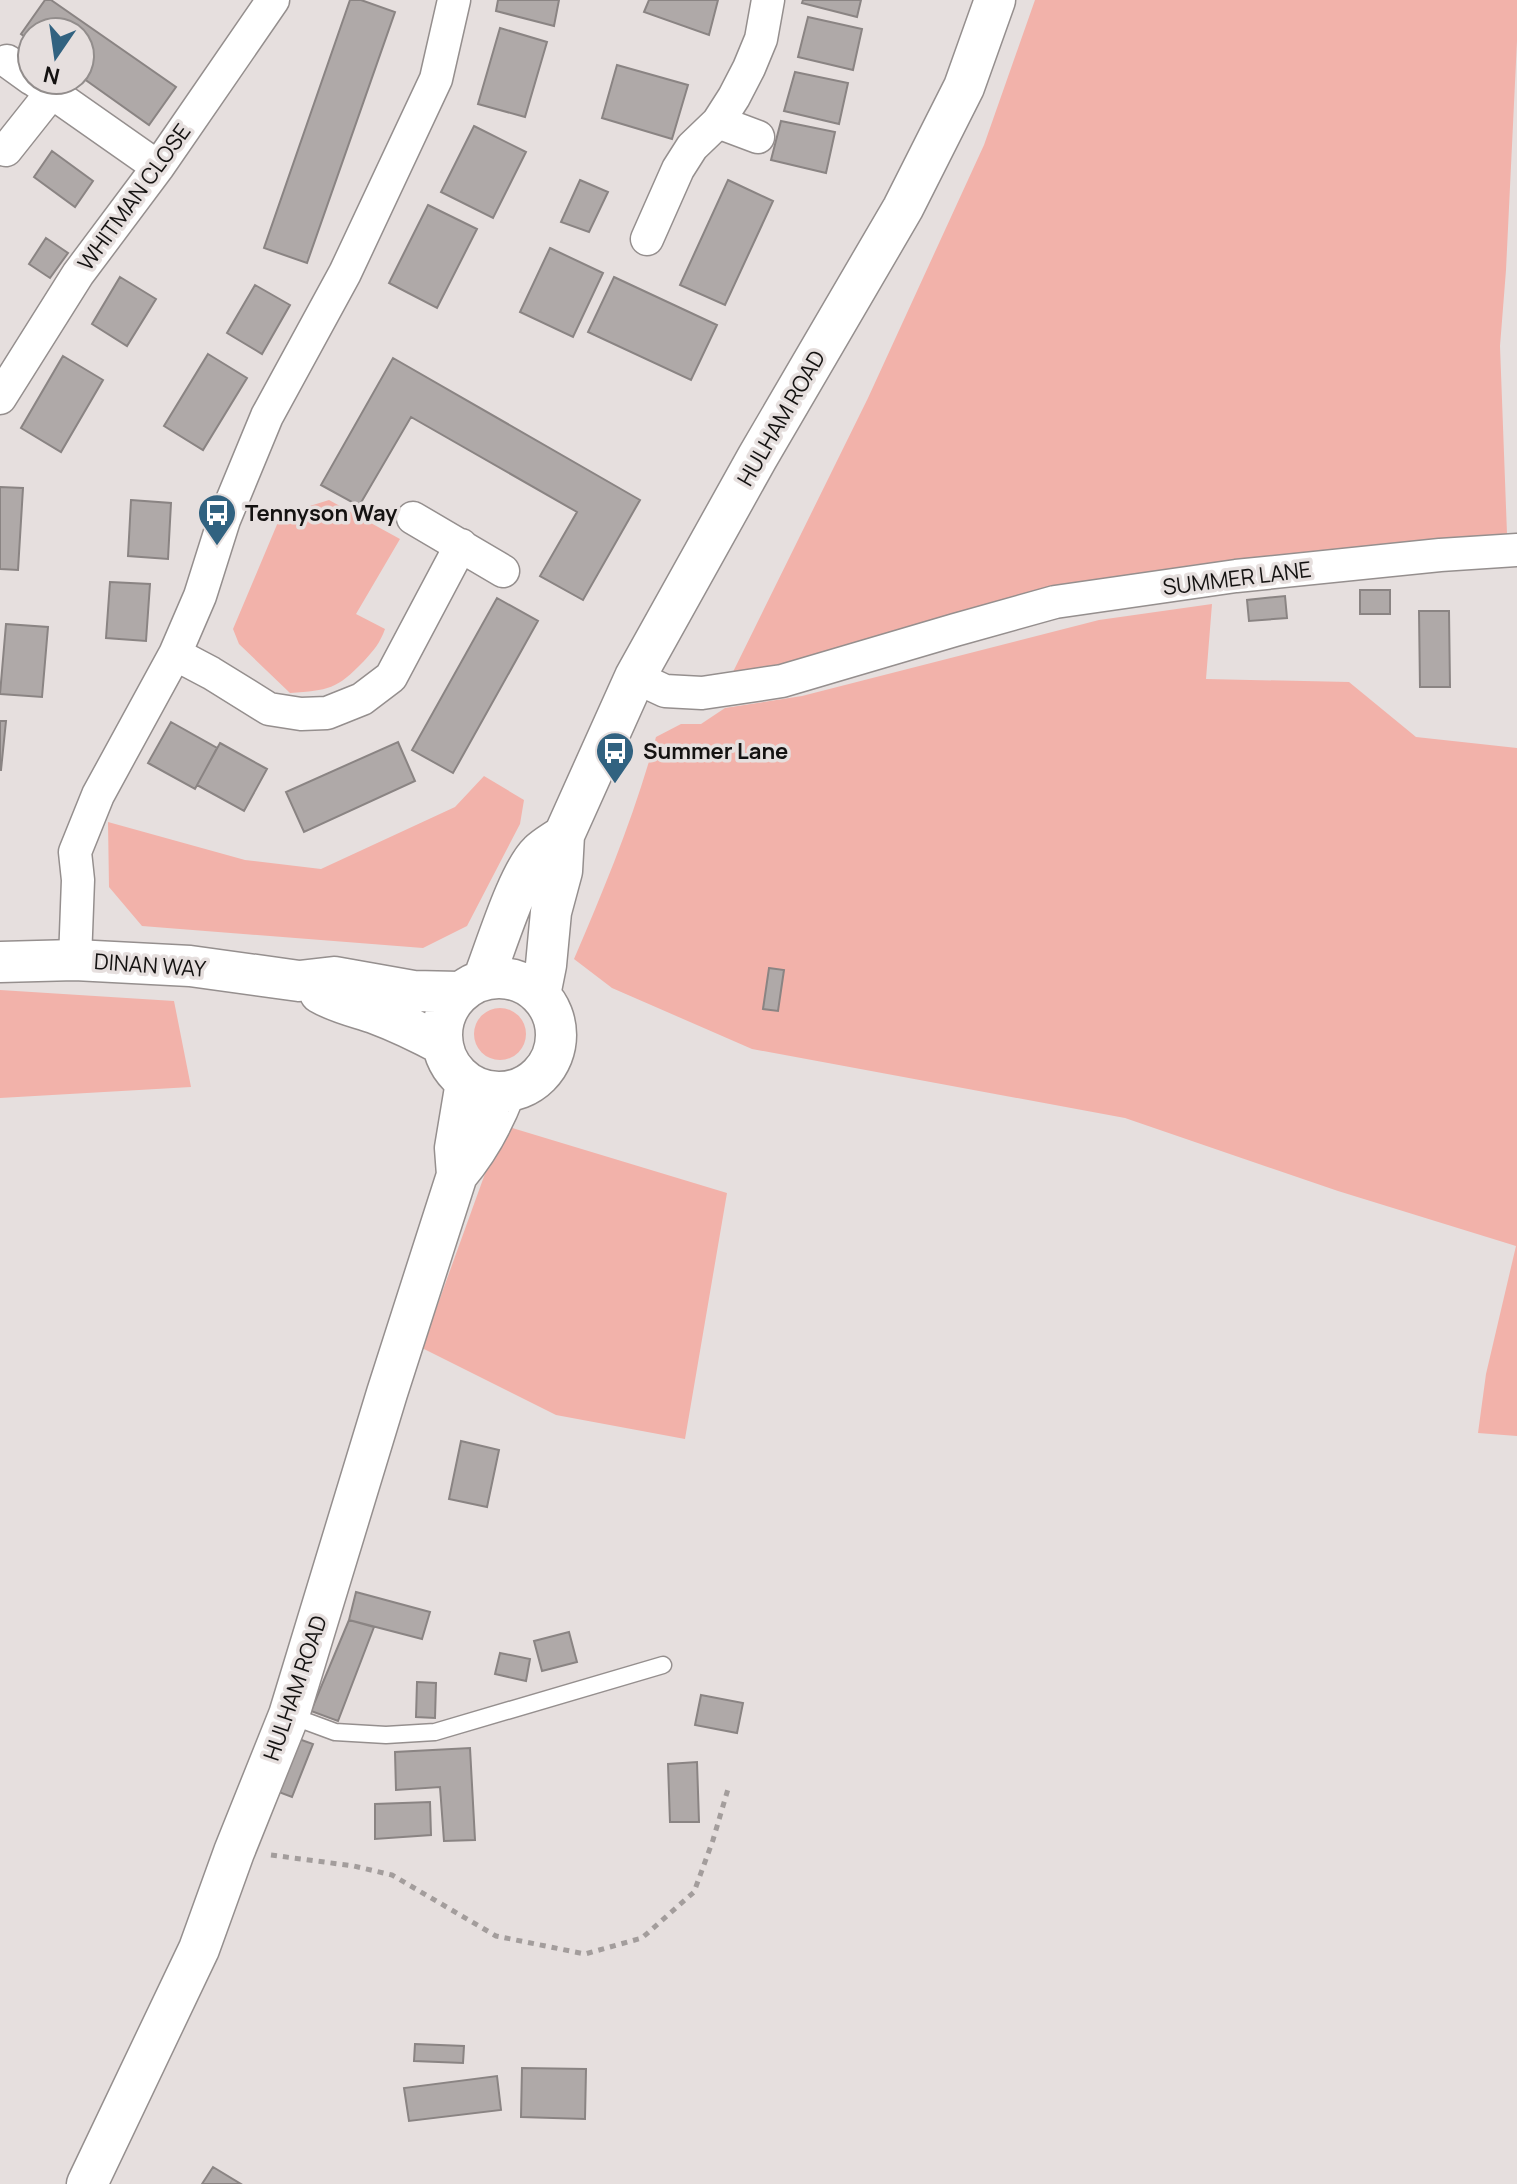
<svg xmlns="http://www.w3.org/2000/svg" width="1517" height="2184" viewBox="0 0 1517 2184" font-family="Manrope,sans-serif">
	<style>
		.green { fill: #f2b2aa }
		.building { fill: #afa9a8; stroke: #8a8483; stroke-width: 2 }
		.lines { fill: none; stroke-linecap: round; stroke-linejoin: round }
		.service-casing { stroke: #958f8e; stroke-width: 19 }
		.minor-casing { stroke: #958f8e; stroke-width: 35 }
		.tertiary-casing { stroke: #958f8e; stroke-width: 43 }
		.path { stroke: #a39d9c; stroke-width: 5; stroke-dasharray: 6 6; stroke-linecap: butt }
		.service { stroke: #fff; stroke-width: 16 }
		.minor { stroke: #fff; stroke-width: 32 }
		.tertiary { stroke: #fff; stroke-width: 40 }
		.labels { text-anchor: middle; stroke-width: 7; stroke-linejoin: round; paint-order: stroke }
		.street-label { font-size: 22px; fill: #141211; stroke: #e6dfde }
		.poi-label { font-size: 22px; font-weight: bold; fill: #141211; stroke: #e6dfde; text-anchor: start }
	</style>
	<rect width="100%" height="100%" fill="#e6dfde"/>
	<path class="green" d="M1035,0H1517V41L1506,270L1500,346L1507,534L1192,565L1033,594L831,653L732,674L868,398L984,145Z
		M329,500L400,539L356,614L385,629C380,643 374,650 364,661C336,690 329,690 290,693L239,644L233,629L281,515Z
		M1212,604L1206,679L1349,682L1416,737L1517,748V1436L1478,1433L1486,1374L1516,1246L1338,1191L1125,1118L752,1049L612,988L574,959C605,887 635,814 656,737L681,724H701L725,708L802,696L1099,620Z
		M484,776L524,800L520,824L467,926L423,948L142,926L109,887L108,822L245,860L321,869L455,807Z
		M0,990L174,1001L191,1087L0,1098Z
		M474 1034a26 26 0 1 1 52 0a26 26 0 1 1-52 0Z
		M509,1127L727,1193L685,1439L556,1415L422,1348L491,1157Z"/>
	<path class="building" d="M45,0H51L176,87L149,125L80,76V32H32V42L21,34Z
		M350,0H361L395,12L307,263L264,248Z
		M498,0H559L554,26L496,11Z
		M649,0H718L709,35L644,12Z
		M803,0H861L857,17L802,3Z
		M808,17L862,29L853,70L798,57Z
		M500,28L547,42L525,117L478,104Z
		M617,65L688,85L672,139L602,118Z
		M795,72L848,83L839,124L784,111Z
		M781,121L835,132L826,173L771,160Z
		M474,126L526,152L493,218L441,192Z
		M52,151L93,181L75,207L34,177Z
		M580,180L608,192L589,232L561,222Z
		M728,180L773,201L725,305L680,285Z
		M428,205L477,229L437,308L389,283Z
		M46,238L68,253L50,278L29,264Z
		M550,248L603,273L573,337L520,312Z
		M120,277L156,299L127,346L92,324Z
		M614,277L717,325L691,380L588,332Z
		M255,285L290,305L262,354L227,333Z
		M208,354L247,378L203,450L164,426Z
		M63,356L103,380L61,452L21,428Z
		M393,358L640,500L583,600L540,576L577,512L411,417L359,506L321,485Z
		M0,487L23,488L18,570L0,569Z
		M131,500L171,503L168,559L128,556Z
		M110,582L150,584L146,641L106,638Z
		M1360,590H1390V614H1360Z
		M1285,596L1287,618L1249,621L1247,600Z
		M497,598L538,621L453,773L412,750Z
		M1419,611H1449L1450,687H1420Z
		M6,624L48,627L42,697L0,694Z
		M0,721H6L1,770H0Z
		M171,722L217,748L195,789L148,763Z
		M398,742L415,781L304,832L286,792Z
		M220,743L267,769L244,811L197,785Z
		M769,968L784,970L778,1011L763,1009Z
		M461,1441L499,1450L487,1507L449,1499Z
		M356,1592L430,1612L422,1639L349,1620Z
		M349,1620L374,1627L338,1721L311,1711Z
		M569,1632L577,1662L542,1671L534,1641Z
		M500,1653L530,1659L526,1681L495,1674Z
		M417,1682L436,1683L435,1718L416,1717Z
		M701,1695L743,1703L737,1733L695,1725Z
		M296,1738L313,1744L292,1797L276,1791Z
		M470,1748L475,1840L444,1841L440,1787L396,1790L395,1752Z
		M697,1762L699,1822H670L668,1764Z
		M430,1802L431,1835L375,1839V1804Z
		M415,2044L464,2046L463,2063L414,2061Z
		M522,2068L586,2069L585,2119L521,2117Z
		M497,2076L501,2110L409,2121L404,2088Z
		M213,2167L241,2184H202Z"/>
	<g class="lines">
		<g class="service-casing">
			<path id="service" d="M289,1715L335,1732L386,1735L435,1732L663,1665"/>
		</g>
		<g class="minor-casing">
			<path id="minor" d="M7,61L32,79
				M34,80L158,167
				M718,122L758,137
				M6,150L52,92
				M647,239L678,169L692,147L718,122L734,97L749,68L761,39L768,0
				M0,398L78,274L158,167L273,0
				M413,518L503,571
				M175,654L211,673L269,709L301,714L327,713L362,699L391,677L461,545
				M635,677L665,691L702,693L782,681L955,630L1055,602L1236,576L1440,555L1517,550
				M75,960L78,880L75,852L98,795L175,654L200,596L224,520L267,416L345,273L436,79L454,0"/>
		</g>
		<g class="tertiary-casing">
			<path id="tertiary" d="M0,962L75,960L190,966L299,981L334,977L413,991L460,992
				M442 1035a57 57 0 1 1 114 0a57 57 0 1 1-114 0Z
				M483,980C495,950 518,873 539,853C546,846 556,841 564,835
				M320,993C337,1003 356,1007 374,1013C398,1022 421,1033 443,1045
				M540,995L546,965L551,912L562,871L564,835L635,677L757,458L903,208L964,87L995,0
				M457,1175C479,1149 493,1123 505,1092
				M87,2184L199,1949L234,1852L289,1715L387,1393L457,1175L455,1148L466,1082"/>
		</g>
		<path class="path" d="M271,1855L354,1866L392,1875L496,1936L585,1954L642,1938L694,1892L713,1840L728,1789"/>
		<use href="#service" class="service"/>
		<use href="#minor" class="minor"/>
		<use href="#tertiary" class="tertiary"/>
	</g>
	<defs>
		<g id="bus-pin" transform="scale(2)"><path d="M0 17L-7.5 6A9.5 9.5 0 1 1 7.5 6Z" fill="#316280" stroke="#e6dfde"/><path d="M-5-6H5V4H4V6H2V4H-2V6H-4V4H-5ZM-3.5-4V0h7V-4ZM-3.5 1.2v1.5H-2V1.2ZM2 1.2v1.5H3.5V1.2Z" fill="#fff"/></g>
	</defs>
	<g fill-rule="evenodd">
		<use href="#bus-pin" x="217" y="513"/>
		<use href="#bus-pin" x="615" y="751"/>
	</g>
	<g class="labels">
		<g class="street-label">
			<text transform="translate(134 197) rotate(-54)" y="8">WHITMAN CLOSE</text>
			<text transform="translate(781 418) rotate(-60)" y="8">HULHAM ROAD</text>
			<text transform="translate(1237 578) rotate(-7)" y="8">SUMMER LANE</text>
			<text transform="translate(150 965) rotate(4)" y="8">DINAN WAY</text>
			<text transform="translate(295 1688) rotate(-71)" y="8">HULHAM ROAD</text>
		</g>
		<g class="poi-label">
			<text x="245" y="521">Tennyson Way</text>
			<text x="643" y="759">Summer Lane</text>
		</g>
	</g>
	<g transform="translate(56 56) rotate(193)"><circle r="38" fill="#e6dfde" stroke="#928d8c" stroke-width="2"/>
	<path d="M0-6L14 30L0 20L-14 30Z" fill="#316280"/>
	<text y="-12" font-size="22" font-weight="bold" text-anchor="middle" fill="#141211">N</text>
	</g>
</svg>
